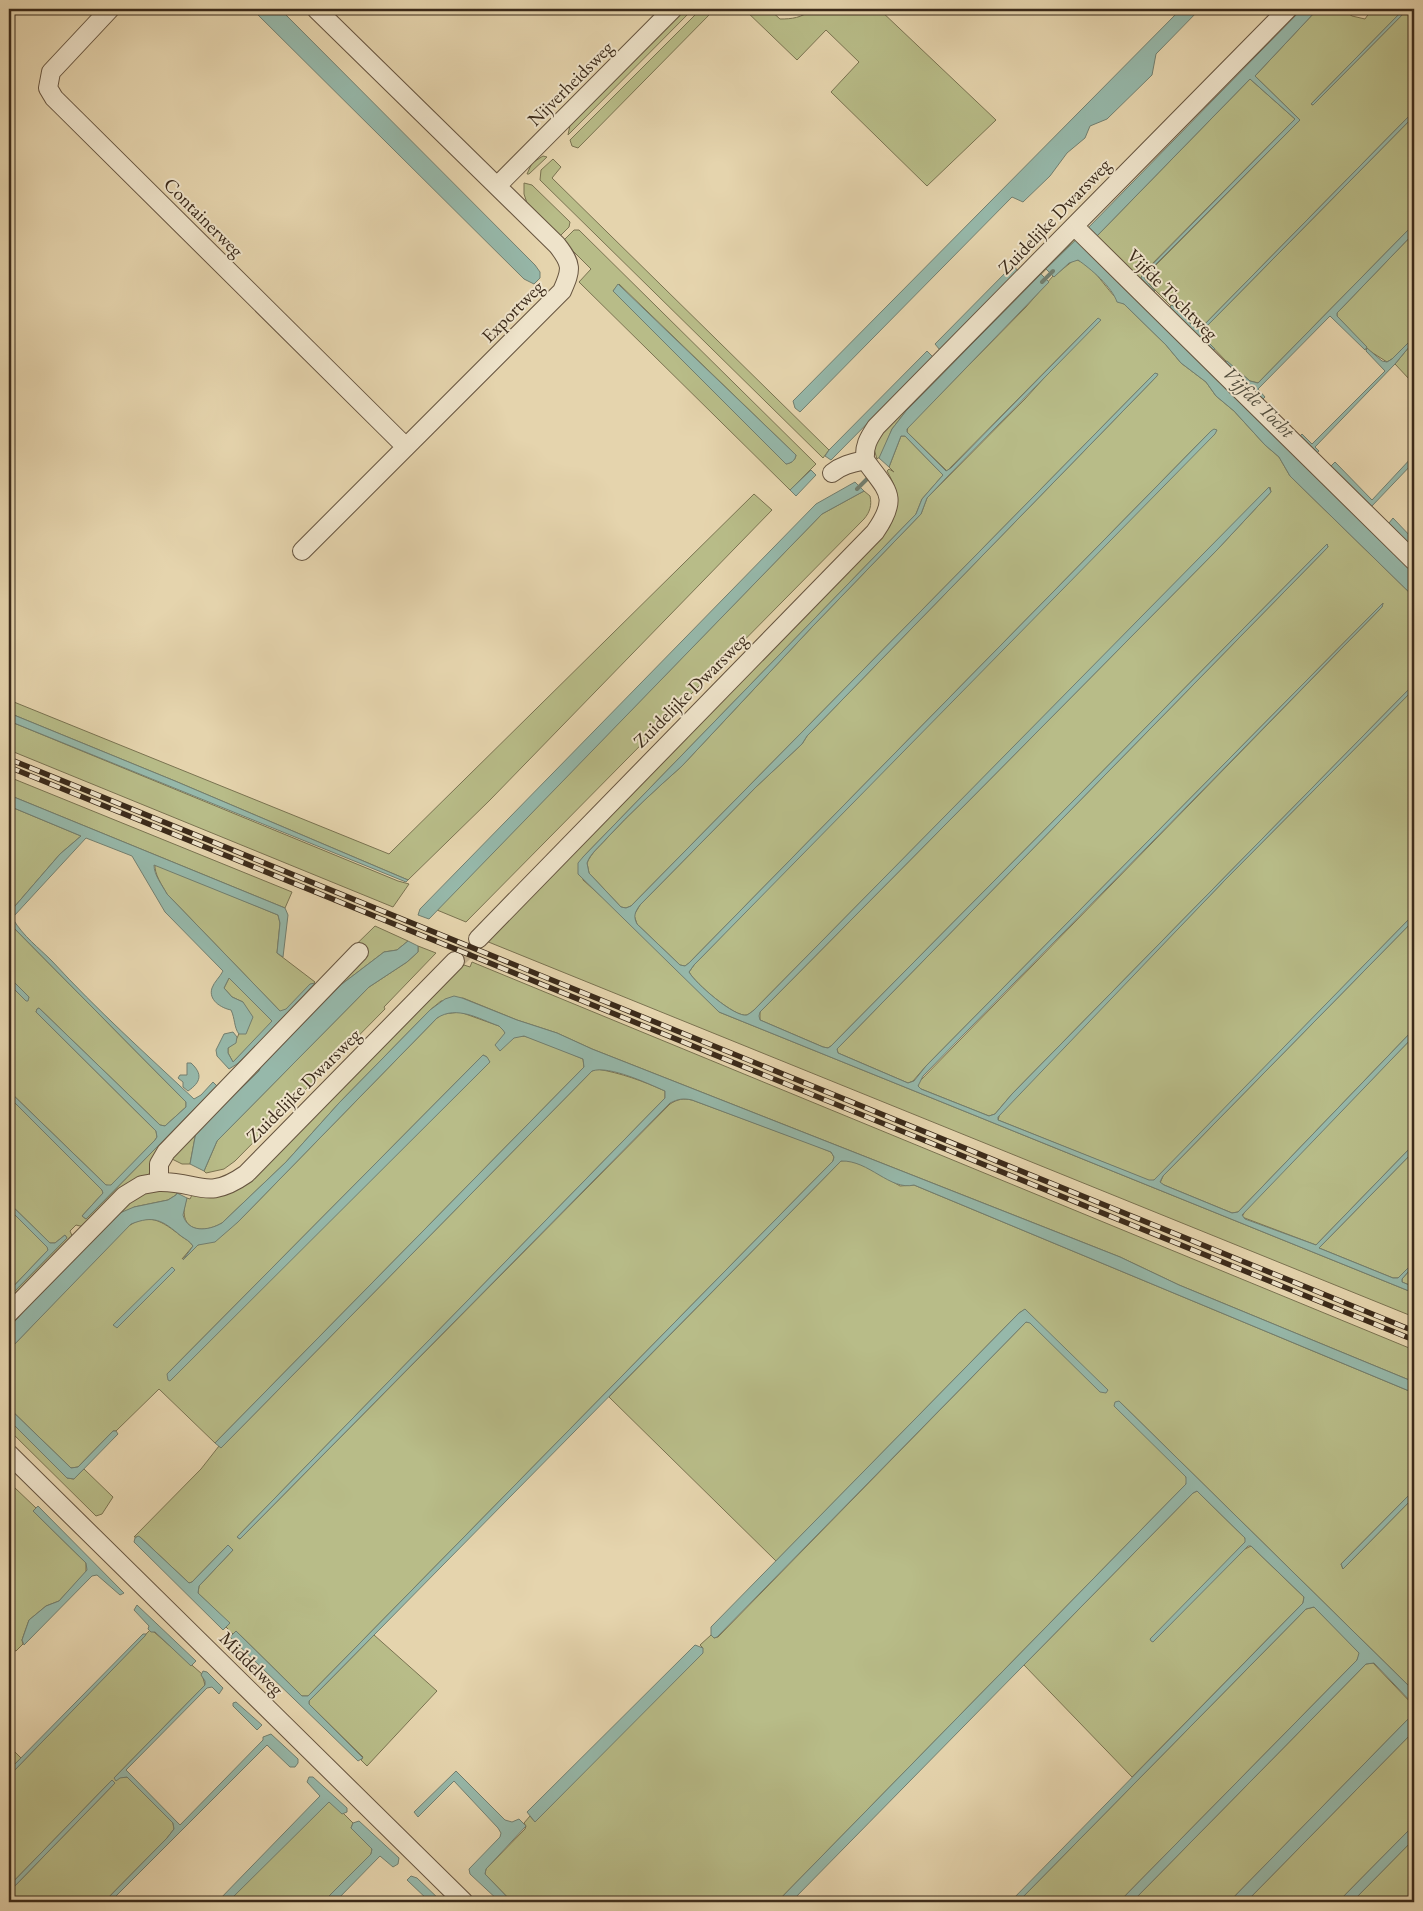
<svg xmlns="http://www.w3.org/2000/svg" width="1423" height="1911" viewBox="0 0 1423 1911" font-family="'EB Garamond',serif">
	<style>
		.green { fill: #b8bc88; stroke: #7a7351; fill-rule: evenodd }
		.water { fill: #96b8aa; stroke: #727f70 }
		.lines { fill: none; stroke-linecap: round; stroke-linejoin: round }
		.stream { stroke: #727f70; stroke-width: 4 }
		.minor-tunnel { stroke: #c3b290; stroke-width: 18; stroke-dasharray: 18 9; stroke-linecap: butt }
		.minor-casing { stroke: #66543f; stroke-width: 20 }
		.minor { stroke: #eee3ca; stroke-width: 18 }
		.rail-casing { stroke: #3b2a1a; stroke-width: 5.5 }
		.rail { stroke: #eee3ca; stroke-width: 4; stroke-dasharray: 11; stroke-linecap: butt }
		.labels { text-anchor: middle; stroke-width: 4; stroke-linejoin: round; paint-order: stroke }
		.street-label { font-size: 19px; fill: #3b2a1a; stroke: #eee3ca }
		.water-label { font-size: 20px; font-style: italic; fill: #524e3e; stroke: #eee3ca }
	</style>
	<rect width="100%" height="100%" fill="#e5d4ad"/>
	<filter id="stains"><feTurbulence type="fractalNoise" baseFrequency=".004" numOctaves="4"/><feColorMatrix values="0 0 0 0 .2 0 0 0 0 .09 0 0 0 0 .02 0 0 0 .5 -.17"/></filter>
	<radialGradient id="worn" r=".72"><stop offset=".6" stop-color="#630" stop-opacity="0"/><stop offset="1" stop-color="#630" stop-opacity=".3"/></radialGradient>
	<path class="green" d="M685,9H693L568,135L570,125Z
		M701,9H709L711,11L709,12L710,14L578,148L572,146L570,140Z
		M744,9H769L780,19C791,19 803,18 811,9H879L996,120L927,186L831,92L859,62L826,30L797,60Z
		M1372,9H1404L1311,104L1313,105L1408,9H1414V111L1201,328L1194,327L1172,305L1171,306L1144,279L1145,276L1300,120L1255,76L1314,13L1325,12L1343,14L1345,11L1352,16L1365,19Z
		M1250,79L1295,119L1147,269L1141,278L1136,281L1095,238Z
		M1414,116V224L1258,383L1250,381L1226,361L1203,337V330Z
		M543,156L547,157L529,174H527L532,163Z
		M553,159L561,167L552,178L829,450L823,458L540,180L541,170Z
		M524,183L532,185L570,222L569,227L559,237L527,203L524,194Z
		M574,230H579L816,464L790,490L579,282L591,269L563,241ZM619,284L796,455C795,461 791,463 786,464L613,291Z
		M1414,233V337L1392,359L1387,362L1365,348L1366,347L1337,316V313Z
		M1074,237L1080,238L1069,246L906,411L892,429L881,456L877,459L874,449L875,439Z
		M1074,260C1092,259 1109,297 1124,304L1166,345L1181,363L1206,382L1216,396L1234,411L1265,445L1279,457L1290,476L1414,597V684L1012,1094L995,1114L989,1116L921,1089L918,1086V1083L1382,607L1383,603L926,1066L913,1081L908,1083L838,1053L837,1049L1328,547L1327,544L831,1046L828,1048L823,1047L760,1020V1012L1217,550L1271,492L1270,487L754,1010C753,1011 749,1014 747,1015C735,1018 695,983 689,972L694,965L1211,431L689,963L685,966L680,965L637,924L634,915L640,905L756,787L802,744L807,736L1157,376L1155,373L631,906L626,908L621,907L589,873L587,863C591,853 601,845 609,836C632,811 656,789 682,766L812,627L921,514L927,498L1025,399L1098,318L947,471L907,432L908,427L1026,307L1053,276H1054Z
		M1414,341V376L1410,380L1395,364Z
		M901,436H905L943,475L922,499L916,514L583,857V880L622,915L719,1012L1414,1293V1317L486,941L889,528C900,505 900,494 887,471L889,469L894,472L889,467Z
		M864,491L870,496C872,505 870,512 864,519L466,922L437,910L822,514Z
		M754,494L772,510L490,800L408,880L175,781L9,713V700L389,854Z
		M1414,689V914L1155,1180L1150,1181L998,1120L1000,1113L1224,881Z
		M9,721L398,881L409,884L393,907L9,750Z
		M9,777L292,892L285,908L9,795Z
		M9,806L81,836L60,854L9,913Z
		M155,864L278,915L280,923L277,953L315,982L281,1016L280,1011L167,894C162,885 154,874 155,864Z
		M1414,920V1029L1238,1212L1232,1213L1164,1185L1160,1183L1163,1176Z
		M9,923L186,1102V1107L165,1126L160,1125L39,1008L37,1009L36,1012L156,1131L157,1137L155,1140L111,1186L106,1185L9,1091V984L26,1001L29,997L9,977Z
		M375,926L408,941L397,950L384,952L342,984L261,1066L259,1071L196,1132L190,1164H182L172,1159L171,1157L329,971Z
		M418,946L436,953L384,1007L385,1009L235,1161L224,1169L206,1173L204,1171L217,1141L369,987L407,962L418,952Z
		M472,962L1414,1350V1382L1179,1285L1120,1257L1072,1238L592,1049L557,1033L517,1020L463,998L441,1001L430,1010L339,1103L286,1162L222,1223C198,1237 176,1227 187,1198L190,1199L192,1195C210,1198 225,1197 242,1187L320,1108L322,1109L457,972L464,965L470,967Z
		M229,978L273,1022L233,1062L228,1053V1048C243,1037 242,1020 243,1002L232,997L224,988Z
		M460,1012L499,1026L504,1030L505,1033C513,1037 519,1035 528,1037C546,1043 565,1051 583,1059L584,1067L215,1443L159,1389L116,1431H113L78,1467L71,1468L9,1408V1350L126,1228C148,1211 162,1221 181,1236C185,1239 190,1241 193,1246L182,1259L198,1245L238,1222L437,1018L443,1014ZM483,1055L487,1057L167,1374Z
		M1414,1036V1144L1316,1245L1242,1217L1246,1209Z
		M597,1069C621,1073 643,1081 665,1091V1098L237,1537L240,1539L670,1104C678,1099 683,1098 692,1100L814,1145L831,1152L834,1157L833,1161L308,1696H302L236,1631L233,1634L226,1627L229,1623L198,1593L199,1586L233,1550L228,1545L192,1582L189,1583L140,1537H134L201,1469L219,1446L221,1448L592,1071Z
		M217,1086L218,1090L158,1152L150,1173L84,1227L76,1225L70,1231L73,1238L9,1307V1297L67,1238L65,1235L55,1243H50L9,1203V1097L102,1190L103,1193L82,1216L86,1219Z
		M1414,1151V1262L1398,1278H1393L1319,1248Z
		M849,1160L866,1166L900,1186L914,1185L1414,1393V1490L1341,1564L1343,1569L1414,1497V1691L1119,1401L1186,1477L1187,1481L1186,1484L777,1902H512L485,1874L486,1869L525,1829L526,1826L524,1823L530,1816L535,1822L703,1648L700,1645L711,1635L714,1638L718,1637L1026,1322H1030L1024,1310L1019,1313L776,1561L609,1397L836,1166L841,1161Z
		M171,1189L177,1193L176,1195L168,1200L134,1207L29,1305L9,1328V1318L112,1213L146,1192Z
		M9,1209L48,1247V1250L9,1291Z
		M1414,1265V1287L1402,1282V1279Z
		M9,1420L67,1478L74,1479L84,1469L113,1497L102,1514L96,1516L9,1430Z
		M14,1487L36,1508L33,1511L86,1563V1572L59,1601L46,1606L29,1620L22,1640L23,1644L16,1651L13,1650L9,1654V1490H12Z
		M1197,1491L1245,1538L1246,1542L1243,1545L1245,1549L1251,1546L1304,1597L1303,1603L1132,1777L1024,1665L1193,1493Z
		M1314,1607L1360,1653L1357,1660L1119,1902H1018L1306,1609Z
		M150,1630L154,1632L202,1674L205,1685L114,1778L127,1777L173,1823L174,1829L167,1838L104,1902H9V1892L115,1783L112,1780L9,1886V1776Z
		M374,1635L437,1691L367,1766L361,1760L363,1757L309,1704V1701Z
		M1373,1663L1413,1705V1714L1229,1902H1132L1366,1664Z
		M1414,1731V1825L1338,1902H1246Z
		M9,1746L21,1758L9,1770Z
		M327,1797L353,1823L351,1828L372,1849L371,1854L323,1902H219Z
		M1414,1839V1902H1352Z"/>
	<path class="water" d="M252,9H280L535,265L540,272V278L534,284L524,279Z
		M1181,9H1200L1156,54L1152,75L1107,119L1090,126L1085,138L1067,153L1050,176L1023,202L1012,197L800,412L795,408L793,401Z
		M1302,9H1347L1343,14L1325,12L1314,13L1255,76L1300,120L1145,275V279L1155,291L1154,292L1141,278L1142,275L1295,119L1250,79L1095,238L1088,249V253L1414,572V597L1290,476L1279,457L1265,445L1234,411L1216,396L1206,382L1181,363L1166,345L1124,304L1117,302C1112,287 1091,269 1078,260L1069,263L1054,277L1046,269L1087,229Z
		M1404,9H1408L1313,105L1311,104Z
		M1414,111V116L1203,330V337L1215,349L1212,351L1170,307L1172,305L1194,327L1201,328Z
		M1414,224V233L1337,313V316L1367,347L1365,350L1330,316L1258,389L1265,397L1263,399L1225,362L1227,361L1250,381L1258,383Z
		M1013,265L1018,271L940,350L935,344Z
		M1041,274L1049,282L907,429V432L946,471L951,468L1098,318L1101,320L947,477L927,498L921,514L812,627L682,766C655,790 630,813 606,839C599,847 590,854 587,863L589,873L621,907L626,908L631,906L1155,373L1158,374L1157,376L807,736L802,744L756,787L640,905C635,912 633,916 637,924L680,965L685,966L689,963L1211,431L1214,429L1217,430L1215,434L694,965L689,972C695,983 735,1018 747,1015C749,1014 753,1011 754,1010L1269,487L1271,492L1217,550L760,1012L759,1016L760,1020L823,1047L828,1048L831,1046L1327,544L1328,547L837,1049L838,1053L908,1083L914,1081L926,1066L1383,603L1382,607L923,1076L918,1086L921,1089L989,1116L995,1114L1012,1094L1414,684V689L1224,881L998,1117V1120L1149,1180H1154L1414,914V920L1163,1176L1160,1182L1164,1185L1232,1213L1238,1212L1414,1029V1036L1242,1215L1245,1219L1316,1245L1414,1144V1151L1319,1248L1393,1278H1398L1414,1262V1265L1402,1279V1282L1414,1287V1293L719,1012L578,874V863L583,857L916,514L922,499L943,475L905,436H901L889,467L879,458L892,429L906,411Z
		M618,284L796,455C795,461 791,463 786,464L613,291Z
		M1414,337V341L1395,364L1315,447L1319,451L1317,453L1300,436L1302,434L1312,444L1385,371L1366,351L1367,348L1382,361L1387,362L1392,359Z
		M927,351L933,357L831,460L825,456L829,450Z
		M1414,455V462L1371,507L1331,466L1335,462L1372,500Z
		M811,470L816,475L796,496L790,490Z
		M855,482L864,491L822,514L429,919L418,915L420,909L816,504Z
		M1393,518L1414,540V548L1389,523Z
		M9,713L175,781L408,880L406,882L9,721Z
		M9,795L285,908L288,915L283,957L277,953L280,923L278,915L154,865C154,875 162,885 167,894L280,1011L286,1009L310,984L315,983L257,1046L237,1064L229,1069L217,1056L216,1050L224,1034L233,1032L237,1037L236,1043L228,1048V1053L233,1062L272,1021L229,978L224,988L232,997L243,1002L253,1017L246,1034H239C234,1028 235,1018 231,1010C221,1008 208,1000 212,988C214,982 220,977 223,971L165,912L132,856L86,838L14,916L13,919C23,936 39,948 52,961C97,1010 146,1054 194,1099L201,1095L213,1082L217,1086L86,1219L82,1216L103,1193L102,1190L9,1097V1091L106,1185H111L155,1140L157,1137L156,1131L36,1012L37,1009L39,1008L160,1125L165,1126L186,1107V1102L9,923V913L60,854L81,836L9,806Z
		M408,941L418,946V952L407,962L369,987L217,1141L204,1171L190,1164L196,1132L259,1071L261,1066L342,984L384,952L397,950Z
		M9,977L29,997L28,1001H26L9,984Z
		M454,996L462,998L517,1020L557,1033L592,1049L1120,1257L1179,1285L1414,1382V1393L914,1185C890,1191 869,1160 841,1161L309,1701V1704L363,1758L358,1761L230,1637L236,1631L302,1696H308L833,1161L834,1157L831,1152L692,1100C683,1098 678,1099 670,1103L240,1539L237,1537L665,1098V1091C649,1084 609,1065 592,1071L221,1448L215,1443L584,1067L583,1059L524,1036L514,1038L500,1051L495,1045L505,1033L503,1030L499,1026C479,1019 457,1005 437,1018L238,1222L215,1242L198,1245L183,1260L193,1246C190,1241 185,1239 181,1236C162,1220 154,1215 131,1224L9,1350V1328L29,1305L115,1215L134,1207L168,1200L176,1195L177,1193L187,1198L183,1215C188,1233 208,1231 222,1223L286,1162L339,1103L430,1010L445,999Z
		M483,1055L487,1057L490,1062L170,1381L168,1380L167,1374Z
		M187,1063H191C203,1074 201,1082 188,1091L183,1087V1082L178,1078L180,1075H187Z
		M9,1203L50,1243H55L65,1235L67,1238L9,1297V1291L48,1250L47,1247L9,1209Z
		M172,1267L175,1270L117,1328L113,1325Z
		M1025,1309L1108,1390L1106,1393L1100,1392L1030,1323L1026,1322L717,1637L714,1638L711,1635V1627L1019,1313Z
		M1119,1401L1414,1691V1731L1246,1902H1229L1413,1714V1704L1374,1663L1366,1664L1132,1902H1119L1357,1660L1359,1653L1314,1607L1306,1609L1018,1902H1010L1303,1603L1304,1597L1251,1546H1248L1153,1642L1151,1641L1150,1639L1245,1542V1538L1197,1491L1193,1493L791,1902H777L1186,1484V1477L1114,1406L1115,1402Z
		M9,1408L71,1468L78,1467L113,1431H116L118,1434L74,1479L67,1478L9,1420Z
		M1414,1490V1497L1343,1569L1341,1564Z
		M38,1506L124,1593L120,1595L97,1575L92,1576L24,1645L22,1640L29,1620L46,1606L59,1601L87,1570L86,1563L33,1511Z
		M138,1536L140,1537L189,1583L192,1582L228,1545L233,1550L199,1586L198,1593L230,1623L223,1630L134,1542L135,1538Z
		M137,1605L196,1661L191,1666L155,1632H151L148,1629L149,1626L134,1610Z
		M143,1634H146L145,1636L9,1776V1770Z
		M695,1645L703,1648V1653L535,1822L527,1812Z
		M203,1671L207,1672L223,1688L219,1694L212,1687L207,1688L126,1770L180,1825L263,1740V1737L271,1734L298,1759V1763L295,1767H290L267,1745L110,1902H104L167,1838L174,1829L173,1823L127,1777L120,1778L116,1781L114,1778L205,1685V1681L201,1675Z
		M236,1702L262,1725L257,1730L233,1706V1703Z
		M456,1771L505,1820L512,1822L519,1819L526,1826L486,1869L485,1874L512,1902H500L470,1874L469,1869L500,1837L501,1833L498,1828L454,1781L418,1817L414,1812Z
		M309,1777H313L347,1808V1812L342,1814L329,1802L228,1902H217L320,1796L307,1782Z
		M112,1780L115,1783L9,1892V1886Z
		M359,1821L399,1858L398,1864L393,1867L380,1856L335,1902H323L371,1854L372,1849L351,1828L353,1823Z
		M1414,1825V1839L1352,1902H1338Z
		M411,1876L417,1878L442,1902H430L407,1880Z"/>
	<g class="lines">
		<path class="stream" d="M1042,282L1053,271
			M857,489L870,476"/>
		<path class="minor-tunnel" d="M455,961L478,939"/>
		<g class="minor-casing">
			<path id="minor" d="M110,9L51,72L48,88L54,98L406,447
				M497,186L673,9
				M1074,226L1414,561
				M832,473C842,465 852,463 865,460C864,446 868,439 876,427L1288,9
				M302,551L562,291C572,269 572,264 557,245L316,9
				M478,939L875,532C900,496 887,491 865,460
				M159,1182C199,1181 206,1202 246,1174L455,961
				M9,1313L124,1196L142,1185L159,1182V1164L166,1152L359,952
				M9,1454L464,1902"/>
		</g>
		<use href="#minor" class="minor"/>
		<g class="rail-casing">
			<path id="rail" d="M9,759L1414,1331
				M9,767L1414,1340"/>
		</g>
		<use href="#rail" class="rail"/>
	</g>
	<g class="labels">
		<g class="street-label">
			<text transform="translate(570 83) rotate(-45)" y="7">Nijverheidsweg</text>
			<text transform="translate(1054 216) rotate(-46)" y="7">Zuidelijke Dwarsweg</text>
			<text transform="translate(204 217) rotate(45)" y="7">Containerweg</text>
			<text transform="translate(1173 294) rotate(45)" y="7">Vijfde Tochtweg</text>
			<text transform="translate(512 311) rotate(-45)" y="7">Exportweg</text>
			<text transform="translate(690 690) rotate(-45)" y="7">Zuidelijke Dwarsweg</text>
			<text transform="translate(303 1085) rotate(-45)" y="7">Zuidelijke Dwarsweg</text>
			<text transform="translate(252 1663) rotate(45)" y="7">Middelweg</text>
		</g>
		<g class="water-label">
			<text transform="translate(1259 402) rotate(45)" y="7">Vijfde Tocht</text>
		</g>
	</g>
	<rect width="1423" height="1911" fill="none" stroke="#e5d4ad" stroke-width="30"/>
	<rect x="10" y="10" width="1403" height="1891" fill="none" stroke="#3b2a1a" stroke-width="2.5"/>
	<rect x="15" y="15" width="1393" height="1881" fill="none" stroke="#3b2a1a"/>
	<rect width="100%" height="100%" filter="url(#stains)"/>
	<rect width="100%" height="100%" fill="url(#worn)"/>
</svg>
